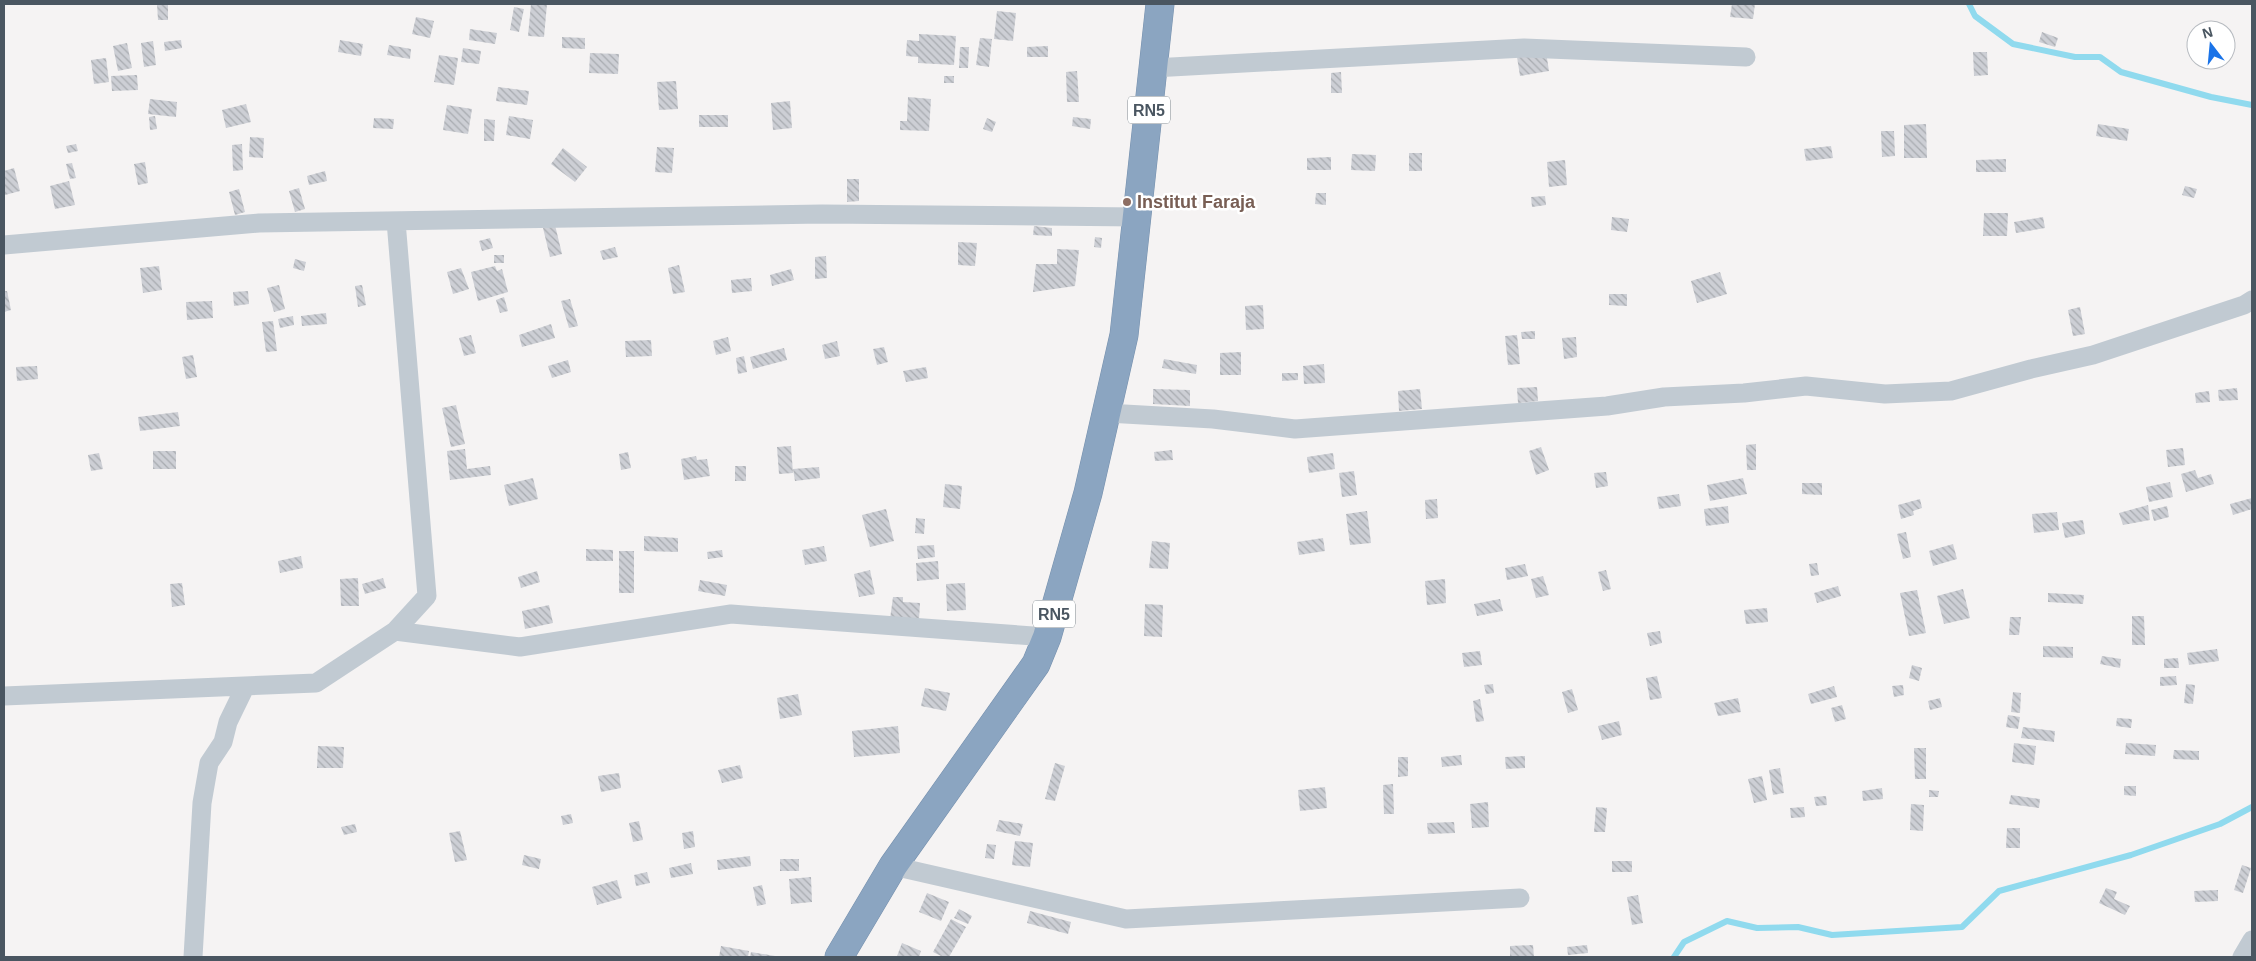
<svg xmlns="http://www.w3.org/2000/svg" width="2256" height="961" viewBox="0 0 2256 961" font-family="Helvetica,sans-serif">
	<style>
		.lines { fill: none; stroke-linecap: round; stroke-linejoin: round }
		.stream { stroke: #90daee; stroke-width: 6 }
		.building { fill: url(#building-back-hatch) }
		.highway-casing { stroke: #7690ad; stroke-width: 29 }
		.street { stroke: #c1cad2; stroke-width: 19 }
		.highway { stroke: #8ba5c1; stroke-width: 28 }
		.education-dot { fill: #8d6e63; stroke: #fff; stroke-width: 2 }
		.labels { text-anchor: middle; stroke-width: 5; stroke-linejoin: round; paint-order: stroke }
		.shield { fill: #fff; stroke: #808990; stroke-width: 1 }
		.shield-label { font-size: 16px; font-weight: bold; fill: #4a5661 }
		.education-label { font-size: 18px; font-weight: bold; fill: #785e54; stroke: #fff; text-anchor: start }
	</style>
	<defs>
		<pattern id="building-back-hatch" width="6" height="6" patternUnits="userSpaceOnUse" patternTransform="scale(1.25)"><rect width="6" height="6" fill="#cdcfd5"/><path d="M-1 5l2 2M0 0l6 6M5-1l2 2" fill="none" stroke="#a8abb0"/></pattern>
	</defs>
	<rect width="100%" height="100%" fill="#f5f3f3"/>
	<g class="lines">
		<path class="stream" d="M1969,4L1975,16L2013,44L2075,57H2100L2121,72L2211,97L2252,105
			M1674,957L1684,942L1727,921L1757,928L1798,927L1832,935L1962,927L1999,891L2131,855L2220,824L2252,807"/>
	</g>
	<path class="building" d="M157,4H168V20H158Z
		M531,4H547L544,37L528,36Z
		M1732,4H1755L1753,19L1730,17Z
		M514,7L524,9L519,32L510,30Z
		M997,11L1016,13L1013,41L994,39Z
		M416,17L434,21L430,38L412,34Z
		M470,29L497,33L495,44L469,40Z
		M2042,32L2058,38L2055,47L2039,42Z
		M919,34L956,36L954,65L918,63V57L906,56L907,40L919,41Z
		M562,37L585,38V49L562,48Z
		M980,38L992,39L989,67L976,65Z
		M181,40L182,48L165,51L164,42Z
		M340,40L363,44L361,56L338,52Z
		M153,41L156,65L144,67L141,43Z
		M127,43L132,68L118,71L113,46Z
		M389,45L411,49L410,59L387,55Z
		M1048,46V57H1027V47Z
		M960,47H969L968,68H959Z
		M463,48L481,51L479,64L461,62Z
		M1546,52L1549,71L1520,76L1517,57Z
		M1973,52H1987L1988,75L1974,76Z
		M590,53L619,54L618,74L589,73Z
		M439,55L458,58L454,85L434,82Z
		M106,58L109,82L94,84L91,60Z
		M1077,71L1079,102H1067L1066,72Z
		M1341,72L1342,93H1331V73Z
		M137,75L138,90L112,91L111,76Z
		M944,76H954V83H944Z
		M676,81L678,109L659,110L657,82Z
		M498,87L529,91L527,105L496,101Z
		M908,97L931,99L929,131L900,130V121H907Z
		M150,99L177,102L176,117L148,114Z
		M790,101L792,128L773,130L771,103Z
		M246,104L251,122L226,128L222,110Z
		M447,105L472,109L468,134L443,130Z
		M699,115H728V127H699Z
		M155,116L157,129L150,130L149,117Z
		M509,116L533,120L530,139L506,135Z
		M1073,117L1091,119L1090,129L1072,126Z
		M374,118L394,119L393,129L373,128Z
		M987,118L996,122L992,132L983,129Z
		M484,119L495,120L494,141H484Z
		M1926,124L1927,158H1904V125Z
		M2098,124L2129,129L2127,141L2096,136Z
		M1881,131H1894L1895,156L1882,157Z
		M250,137L264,138L263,158L249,157Z
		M76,144L78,151L68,153L66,146Z
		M242,144L243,170L233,171L232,145Z
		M1831,146L1833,158L1806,161L1804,149Z
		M657,147L674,148L672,173L655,172Z
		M563,148L587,167L575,182L551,164Z
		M1409,153H1422V171H1409Z
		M1352,154L1376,155L1375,171L1351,170Z
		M1331,157V170H1307V158Z
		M2006,159V172H1976V160Z
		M1565,160L1567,185L1549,187L1547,162Z
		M145,162L148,183L138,185L134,164Z
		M72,163L76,178L70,179L66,164Z
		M14,168L20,191L5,195L4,171Z
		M325,171L327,181L309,185L307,176Z
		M847,179H859V201L847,202Z
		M69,181L75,205L55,209L50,186Z
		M2185,186L2197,189L2194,198L2182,195Z
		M299,188L305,209L295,212L289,191Z
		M239,189L245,212L235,215L229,192Z
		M1316,193H1326V205L1315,204Z
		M1545,196L1546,205L1532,207L1531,197Z
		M1984,213H2008L2007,236H1983Z
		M1612,217L1629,219L1627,232L1611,230Z
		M2043,217L2045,228L2016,233L2014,222Z
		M555,225L562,254L550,257L543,228Z
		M1034,226L1052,228V236L1033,235Z
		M1095,237L1102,238L1101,248L1094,247Z
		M490,238L493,248L482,251L479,241Z
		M958,242L977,243L975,266L958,265Z
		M615,247L618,257L603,260L600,251Z
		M1057,249L1079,250L1075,286L1033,292L1036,264H1057Z
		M494,255H504V263H494Z
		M826,256L827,278L815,279V257Z
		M295,259L306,262L304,271L293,268Z
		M679,265L685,292L673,294L668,268Z
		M159,266L162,290L143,293L140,268Z
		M495,266L497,271L502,269L508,292L478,301L471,272Z
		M461,268L469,289L453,294L447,272Z
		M791,269L794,280L772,286L770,275Z
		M1720,272L1727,294L1697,303L1691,281Z
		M751,278L752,291L732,293L731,280Z
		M279,285L285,309L274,312L267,288Z
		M362,285L366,305L358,307L355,286Z
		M4,291H7L11,310L4,312Z
		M248,291L249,304L234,306L233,292Z
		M1609,294H1627V306L1609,305Z
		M504,297L508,311L500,313L496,300Z
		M570,299L578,326L569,328L561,301Z
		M212,301L213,318L187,320L186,302Z
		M1263,305L1264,329L1246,330L1245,306Z
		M2080,307L2085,334L2073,336L2068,310Z
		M326,313L327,324L302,326L301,316Z
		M293,316L294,325L280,328L278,319Z
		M273,321L277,351L266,352L262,322Z
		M551,324L555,338L522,347L519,335Z
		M1535,331V339H1522L1521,332Z
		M471,335L476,353L464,356L459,338Z
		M1517,335L1520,364L1508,365L1505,336Z
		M728,337L731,351L716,355L713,341Z
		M1576,337L1577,357L1564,359L1562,338Z
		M651,340L652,356L626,357L625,341Z
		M837,341L840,356L825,359L822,345Z
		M884,347L888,362L877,365L873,349Z
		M784,348L787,360L753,369L750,357Z
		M1241,352V375H1220V353Z
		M193,355L197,377L186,379L182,357Z
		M744,356L747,372L738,374L736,358Z
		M1164,359L1197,365L1196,374L1162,368Z
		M568,360L571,372L552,378L548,366Z
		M1324,364L1325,383L1304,384L1303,366Z
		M37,366L38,379L17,381L16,367Z
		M926,367L928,378L906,382L903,371Z
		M1282,373H1298V380L1282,381Z
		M1537,387L1538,401L1518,403L1517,388Z
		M2237,388L2238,400L2219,401L2218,390Z
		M1153,389L1190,390V406L1153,404Z
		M1420,389L1422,409L1399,411L1398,391Z
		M2209,391L2210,402L2196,403L2195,393Z
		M456,405L465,444L451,447L442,408Z
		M178,412L180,426L140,431L138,417Z
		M1756,444V470H1747L1746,445Z
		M791,446L793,473L779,474L777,447Z
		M1541,447L1549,470L1536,475L1529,451Z
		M2183,448L2185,465L2168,467L2166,450Z
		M465,449L467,469L490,466L491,475L450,480L447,451Z
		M1172,450L1173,460L1155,461L1154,452Z
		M153,451H176V469H153Z
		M628,452L631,468L621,470L619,454Z
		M99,453L103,469L91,471L88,455Z
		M1333,453L1335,469L1309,473L1307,457Z
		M696,456L697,460L707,459L710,476L684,480L681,459Z
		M735,466H746V481H735Z
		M819,467L820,478L795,481L793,469Z
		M2195,470L2198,478L2211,474L2214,484L2186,492L2181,474Z
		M1354,471L1357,495L1342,497L1339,473Z
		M1606,472L1608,486L1596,488L1594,473Z
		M533,478L538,499L509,506L504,485Z
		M1743,478L1747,494L1710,501L1707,485Z
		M2170,482L2173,497L2149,502L2146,487Z
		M1802,483H1822V495L1802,494Z
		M945,484L962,486L960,509L943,507Z
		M1679,494L1681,506L1659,509L1657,497Z
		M2252,498V509L2233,515L2230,504Z
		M1437,499L1438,518L1426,519L1425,500Z
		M1920,499L1922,508L1913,511L1914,515L1901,519L1898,505Z
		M2148,505L2150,520L2123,525L2119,513Z
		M1728,506L1729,523L1706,526L1704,509Z
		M2167,506L2169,517L2154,521L2151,510Z
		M886,509L894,541L870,547L862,515Z
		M1367,511L1371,543L1350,545L1346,514Z
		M2057,512L2059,530L2034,533L2032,514Z
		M916,518L925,519L924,534L915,533Z
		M2083,520L2085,534L2065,538L2062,523Z
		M1906,532L1911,557L1903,559L1897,534Z
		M644,536L678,538V552L644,551Z
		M1323,538L1325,551L1299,555L1297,542Z
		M1152,541L1170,543L1168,569L1149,568Z
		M1953,544L1957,559L1933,566L1929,551Z
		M934,545L935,557L918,559L917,546Z
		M824,546L827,561L805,565L802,550Z
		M586,549L613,550V561H586Z
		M722,550L723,557L708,559L707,552Z
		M619,551H634V593H619Z
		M301,556L303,568L280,573L278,561Z
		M938,561L939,579L917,581L916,563Z
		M1817,563L1819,575L1811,576L1809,564Z
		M1525,564L1528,576L1507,580L1505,568Z
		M870,570L875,594L859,597L854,574Z
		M1606,570L1611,589L1603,591L1598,572Z
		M537,571L540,582L521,588L518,577Z
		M1543,576L1549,595L1536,598L1531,579Z
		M358,578L359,606H341L340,579Z
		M383,578L386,588L365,594L362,584Z
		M1445,579L1446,603L1427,605L1425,581Z
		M700,580L727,585L725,596L698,591Z
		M182,583L185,605L172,607L170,584Z
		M965,583L966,610L947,611L946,584Z
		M1838,586L1841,596L1817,603L1814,593Z
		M1963,589L1970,618L1944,624L1937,596Z
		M1917,590L1926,633L1909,636L1900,593Z
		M2048,593L2084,595L2083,604L2048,602Z
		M893,597H903V602L920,603L919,620L890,619Z
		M1500,599L1503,611L1477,616L1474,604Z
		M1145,604L1163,605L1162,637L1144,636Z
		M549,605L553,623L525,629L522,611Z
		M1767,608L1768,622L1746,624L1744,610Z
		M2132,616H2144L2145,645H2132Z
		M2010,617H2021L2019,635H2009Z
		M1660,631L1662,643L1650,646L1647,633Z
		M2043,646L2073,647V658L2043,657Z
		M2217,649L2219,661L2189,665L2187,653Z
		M1480,651L1482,665L1464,667L1462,653Z
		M2102,656L2121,659L2120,668L2100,664Z
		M2178,658L2179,668H2164V659Z
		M1912,665L1922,668L1919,681L1909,678Z
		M1657,676L1662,698L1650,700L1646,678Z
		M2176,676L2177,685L2160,686V677Z
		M1493,684L1494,693L1486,694L1484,685Z
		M2186,684L2195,685L2193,704L2184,703Z
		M1903,685L1904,695L1894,697L1892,686Z
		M1834,686L1837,697L1811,704L1808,694Z
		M925,688L950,693L946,711L921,706Z
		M1572,689L1578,710L1568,713L1562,692Z
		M2013,692L2021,693L2020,713L2011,712Z
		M798,694L802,715L780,719L777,698Z
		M1738,698L1741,712L1718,716L1714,703Z
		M1940,698L1942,707L1930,710L1928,701Z
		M1480,699L1484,721L1476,722L1473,701Z
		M1842,705L1846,719L1835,722L1831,708Z
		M2008,715L2020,717L2018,729L2006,727Z
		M2117,718L2132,719L2131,728L2116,726Z
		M1619,721L1622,735L1602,740L1598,726Z
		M898,726L900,753L854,757L852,731Z
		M2023,727L2055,731L2054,742L2021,738Z
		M2014,743L2036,746L2034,765L2012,762Z
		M2126,743L2156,745L2155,756L2125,754Z
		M318,746L344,747L343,768H317Z
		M1914,748H1926V779H1915Z
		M2174,750L2199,751V760L2173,759Z
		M1461,755L1462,765L1442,767L1441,757Z
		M1525,756V768L1506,769L1505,757Z
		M1398,757H1408V776L1398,777Z
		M1055,763L1065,766L1055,801L1045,799Z
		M740,765L743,778L722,783L718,770Z
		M1780,768L1784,793L1773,795L1769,770Z
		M619,773L621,788L601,792L598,776Z
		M1762,776L1767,800L1754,803L1748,779Z
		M1393,784L1394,814H1384L1383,785Z
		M2124,786H2136V796L2124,795Z
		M1325,787L1327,808L1300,811L1298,790Z
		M1882,788L1883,799L1863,801L1862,791Z
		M1929,790L1939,791L1938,797H1929Z
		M2011,795L2040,799L2039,808L2009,804Z
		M1826,796L1827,805L1816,806L1814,797Z
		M1488,802L1489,827L1472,828L1470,804Z
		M1911,804L1924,805L1923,831L1910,830Z
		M1596,807L1607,808L1605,832H1594Z
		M1804,807L1805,817L1791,818L1790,808Z
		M571,814L573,823L563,825L561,816Z
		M999,820L1023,824L1020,836L996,831Z
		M639,821L643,840L633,842L629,823Z
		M1454,822L1455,833L1428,834L1427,823Z
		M355,824L357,832L344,835L341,827Z
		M2007,828H2020V848H2006Z
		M460,831L467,860L455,862L449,833Z
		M693,831L695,847L684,849L682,833Z
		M1015,841L1033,843L1030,867L1012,865Z
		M987,844L996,845L994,859L985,858Z
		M524,855L541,859L539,869L522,865Z
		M750,856L751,866L718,870L717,860Z
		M780,859H799V871H780Z
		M1612,861H1632V872H1612Z
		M691,863L693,874L671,878L669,868Z
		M2242,865L2251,868L2243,893L2234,890Z
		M647,872L650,883L636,886L634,875Z
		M811,877L812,902L791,904L789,879Z
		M617,880L622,898L597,905L592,887Z
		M762,885L766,904L757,906L753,887Z
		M2106,888L2117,892L2114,899L2130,906L2125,915L2099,903Z
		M2218,890V901L2195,902L2194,891Z
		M927,893L949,902L941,921L919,912Z
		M1638,895L1643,923L1632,925L1627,897Z
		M959,909L972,916L968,924L954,918Z
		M1030,911L1071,922L1068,934L1027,923Z
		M951,919L966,927L949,957H943L933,952Z
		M902,943L921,951L919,957L897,956Z
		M1533,945L1534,957H1510V946Z
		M1587,945L1588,953L1568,955L1567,947Z
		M721,946L749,951L748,957H719Z
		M751,952L775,956V957H750Z"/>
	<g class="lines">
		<g class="highway-casing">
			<path id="highway" d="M839,957L893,866L1036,664L1047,637L1088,493L1124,335L1160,4"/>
		</g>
		<path class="street" d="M1153,68L1524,48L1746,57
			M4,245L259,223L822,214L1138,217
			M1107,413L1213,419L1295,429L1607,406L1664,397L1744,393L1806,386L1885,394L1951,391L2031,369L2093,355L2244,305L2252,300
			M395,631L520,647L731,614L1047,637
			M4,696L316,683L395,631L427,596L396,221
			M893,866L1126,919L1520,898
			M193,957L202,803L209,763L223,742L228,722L245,687
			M2242,957L2252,940"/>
		<use href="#highway" class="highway"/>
	</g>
	<circle class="education-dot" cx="1127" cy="202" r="5"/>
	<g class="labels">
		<g class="shield">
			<rect x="1128" y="96.5" width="42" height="27" rx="4"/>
			<rect x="1033" y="600.5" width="42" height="27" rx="4"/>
		</g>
		<g class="shield-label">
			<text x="1149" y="116">RN5</text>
			<text x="1054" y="620">RN5</text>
		</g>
		<g class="education-label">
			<text x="1137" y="208">Institut Faraja</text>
		</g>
	</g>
	<rect width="2256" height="961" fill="none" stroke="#4a5661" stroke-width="10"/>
	<g transform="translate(2211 45) rotate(344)"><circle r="24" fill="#ffffff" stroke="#b7bbc0"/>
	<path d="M0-4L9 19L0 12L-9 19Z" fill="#1a73e8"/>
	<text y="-8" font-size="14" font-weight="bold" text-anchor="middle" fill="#4a5661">N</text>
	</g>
</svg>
